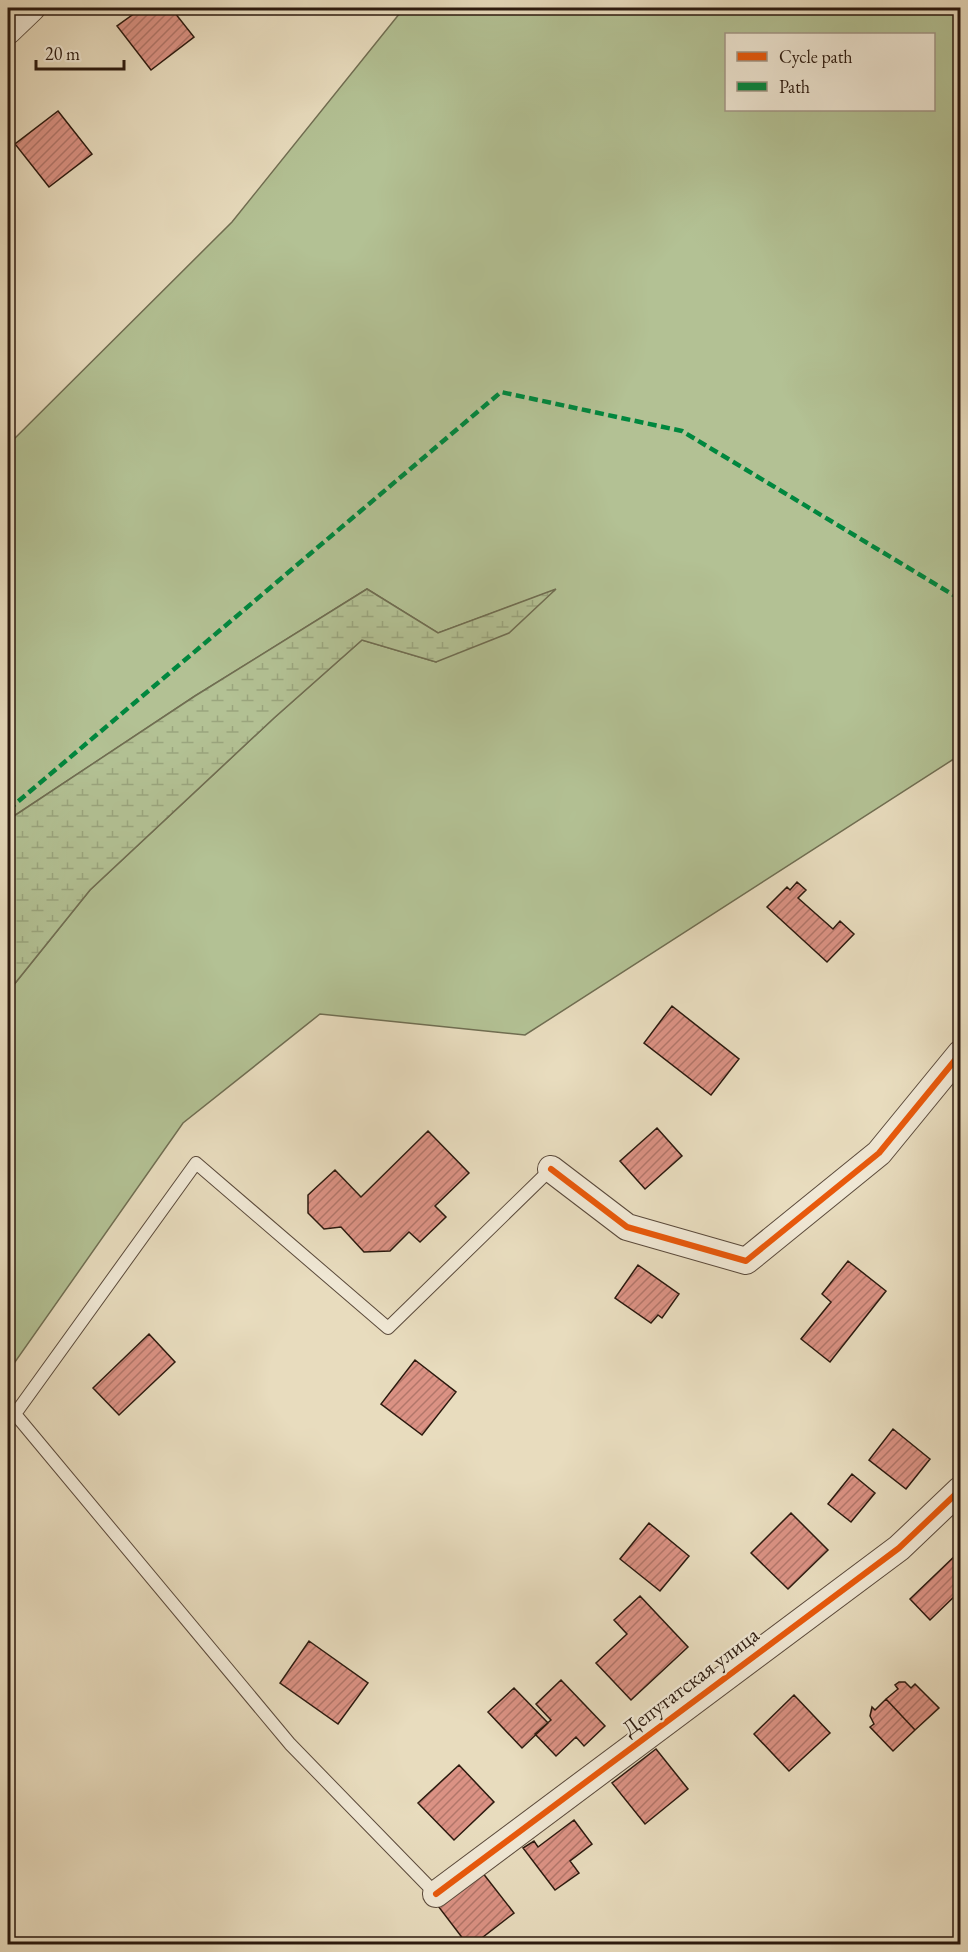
<svg xmlns="http://www.w3.org/2000/svg" width="968" height="1952" viewBox="0 0 968 1952" font-family="'EB Garamond',serif">
	<style>
		.green { fill: #b3c194; stroke: #706e52; stroke-width: 1.5; fill-rule: evenodd }
		.wetland { fill: url(#wetland-marsh); stroke: #706e52; stroke-width: 1.5 }
		.building { fill: url(#building-hatch); stroke: #2c1a0f; stroke-width: 1.5 }
		.lines { fill: none; stroke-linecap: round; stroke-linejoin: round }
		.service-casing { stroke: #5b4a3b; stroke-width: 14 }
		.minor-casing { stroke: #5b4a3b; stroke-width: 28 }
		.service { stroke: #f0e8d5; stroke-width: 12 }
		.minor { stroke: #f0e8d5; stroke-width: 26 }
		.quiet { stroke: #00873e; stroke-width: 4.5; stroke-dasharray: 9 4.5; stroke-linecap: butt }
		.cycleway-casing { stroke: #f0e8d5; stroke-width: 10 }
		.cycleway { stroke: #e8590c; stroke-width: 6 }
		.labels { text-anchor: middle; stroke-width: 4.5; stroke-linejoin: round; paint-order: stroke }
		.street-label { font-size: 22px; fill: #2c1a0f; stroke: #f0e8d5 }
	</style>
	<defs>
		<pattern id="wetland-marsh" width="20" height="14" patternUnits="userSpaceOnUse" patternTransform="scale(1.5)"><rect width="20" height="14" fill="#b3c194"/><path d="M1 5h8M5 5V1M11 12h8M15 12V8" fill="none" stroke="#9aa57e"/></pattern>
		<pattern id="building-hatch" width="6" height="6" patternUnits="userSpaceOnUse" patternTransform="scale(1.5)"><rect width="6" height="6" fill="#db9284"/><path d="M-1 1l2-2M0 6l6-6M5 7l2-2" fill="none" stroke="#b2766a"/></pattern>
	</defs>
	<rect width="100%" height="100%" fill="#e8dcbe"/>
	<filter id="stains"><feTurbulence type="fractalNoise" baseFrequency=".00333" numOctaves="4"/><feColorMatrix values="0 0 0 0 .2 0 0 0 0 .09 0 0 0 0 .02 0 0 0 .5 -.17"/></filter>
	<radialGradient id="worn" r=".72"><stop offset=".6" stop-color="#630" stop-opacity="0"/><stop offset="1" stop-color="#630" stop-opacity=".3"/></radialGradient>
	<path class="green" d="M404,8H960V755L525,1035L320,1014L183,1123L8,1372V992L90,890L274,718L362,640L436,662L555,590L438,633L367,589L195,696L8,820V445L232,222ZM726,34H934V110H726Z"/>
	<path class="wetland" d="M367,589L438,633L556,589L509,633L436,662L362,640L274,718L90,890L8,992V820L195,696Z"/>
	<path class="building" d="M142,8H171L194,37L151,70L117,26Z
		M58,111L92,154L49,187L15,144Z
		M797,882L806,890L798,898L833,929L840,921L854,934L827,962L767,907L787,887L790,890Z
		M672,1006L739,1059L711,1095L644,1043Z
		M657,1128L682,1156L645,1189L620,1161Z
		M428,1131L469,1173L435,1206L446,1217L420,1242L409,1232L390,1251L364,1252L341,1227L324,1229L308,1213V1195L335,1170L361,1197Z
		M848,1261L886,1291L830,1362L801,1339L831,1302L822,1294Z
		M638,1265L679,1294L662,1318L658,1315L651,1323L615,1298Z
		M149,1334L175,1362L119,1415L93,1388Z
		M415,1360L456,1392L422,1435L381,1404Z
		M893,1429L930,1459L906,1489L869,1460Z
		M852,1474L875,1493L851,1522L828,1504Z
		M791,1513L828,1550L788,1589L751,1553Z
		M649,1523L689,1556L660,1591L620,1559Z
		M959,1552L960,1591L930,1620L910,1599Z
		M640,1596L688,1647L631,1700L596,1663L627,1634L614,1620Z
		M309,1641L368,1683L338,1724L280,1683Z
		M561,1680L605,1726L584,1746L576,1737L556,1756L535,1734L551,1720L536,1704Z
		M899,1682H905L911,1688L915,1684L939,1708L915,1730L886,1699L898,1689L895,1685Z
		M514,1688L548,1723L522,1748L488,1712Z
		M794,1695L830,1733L789,1771L754,1734Z
		M886,1699L915,1730L893,1751L870,1727L874,1724L870,1716L872,1707L875,1710Z
		M656,1749L688,1789L645,1824L612,1783Z
		M459,1765L494,1802L454,1840L418,1803Z
		M574,1820L592,1844L570,1861L579,1873L555,1890L523,1848L534,1841L538,1847Z
		M482,1872L514,1913L474,1944H467L438,1906Z"/>
	<g class="lines">
		<g class="service-casing">
			<path id="service" d="M436,1894L290,1744L15,1414L196,1163L388,1328L551,1169"/>
		</g>
		<g class="minor-casing">
			<path id="minor" d="M8,31L32,8
				M551,1169L627,1227L746,1261L879,1153L960,1054
				M436,1894L899,1548L960,1490"/>
		</g>
		<use href="#service" class="service"/>
		<use href="#minor" class="minor"/>
		<path class="quiet" d="M8,810L501,392L682,431L960,599"/>
		<g class="cycleway-casing">
			<path id="cycleway" d="M551,1169L627,1227L746,1261L879,1153L960,1054
				M436,1894L899,1548L960,1490"/>
		</g>
		<use href="#cycleway" class="cycleway"/>
	</g>
	<g class="labels">
		<g class="street-label">
			<text transform="translate(690 1681) rotate(-37)" y="8">Депутатская улица</text>
		</g>
	</g>
	<rect width="968" height="1952" fill="none" stroke="#e8dcbe" stroke-width="30"/>
	<rect x="9" y="9" width="950" height="1934" fill="none" stroke="#2c1a0f" stroke-width="3"/>
	<rect x="15" y="15" width="938" height="1922" fill="none" stroke="#2c1a0f" stroke-width="1.5"/>
	<rect x="725" y="33" width="210" height="78" fill="#f0e8d5" stroke="#a29686" stroke-width="1.5"/>
	<rect x="737" y="52" width="30" height="9" fill="#e8590c" stroke="#a29686" stroke-width="1.5"/>
	<text x="779" y="63" font-size="18" fill="#2c1a0f">Cycle path</text>
	<rect x="737" y="82" width="30" height="9" fill="#00873e" stroke="#a29686" stroke-width="1.5"/>
	<text x="779" y="93" font-size="18" fill="#2c1a0f">Path</text>
	<path d="M36 60v9h88v-9" fill="none" stroke="#2c1a0f" stroke-width="3"/>
	<text x="45" y="60" font-size="18" fill="#2c1a0f" stroke="#f0e8d5" stroke-width="4.5" paint-order="stroke">20 m</text>
	<rect width="100%" height="100%" filter="url(#stains)"/>
	<rect width="100%" height="100%" fill="url(#worn)"/>
</svg>
